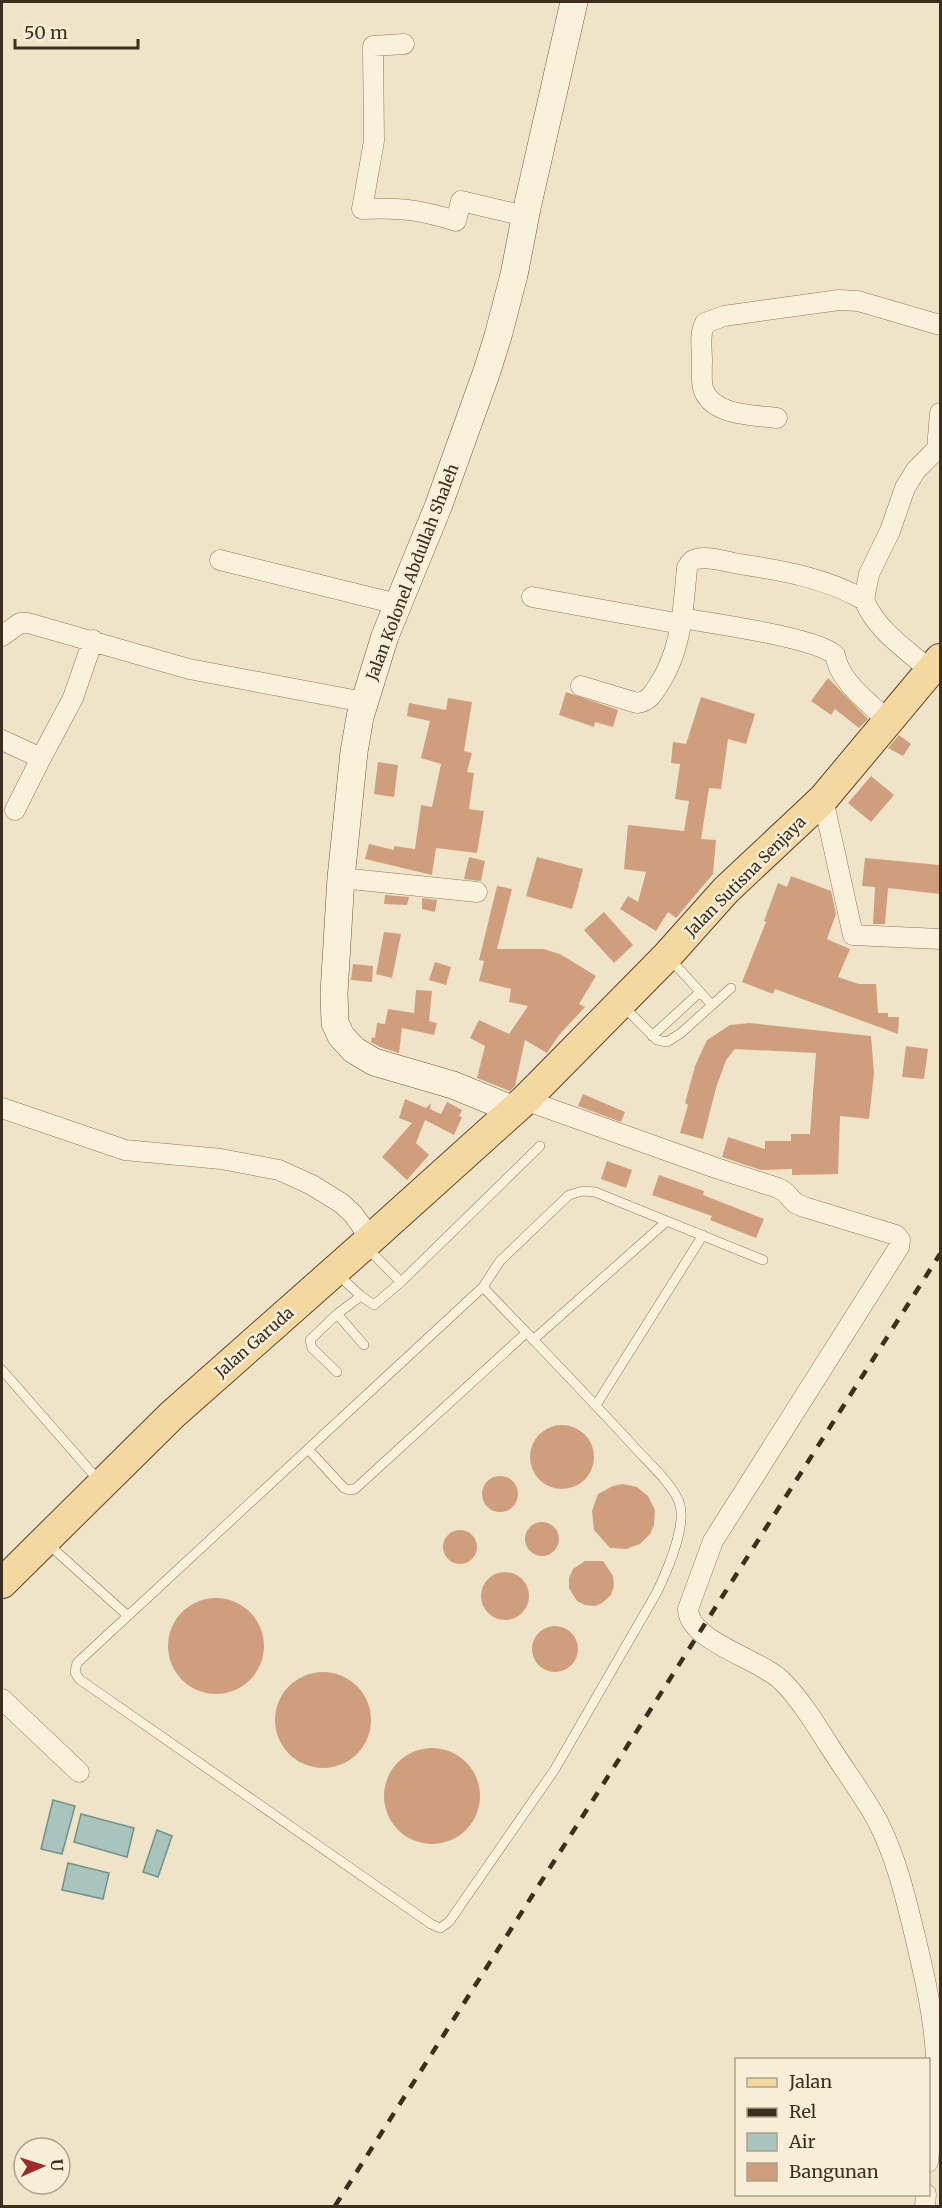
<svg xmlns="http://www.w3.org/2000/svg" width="942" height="2208" viewBox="0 0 942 2208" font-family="Merriweather,serif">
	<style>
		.water { fill: #a9c4bc; stroke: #6f938a; stroke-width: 1.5 }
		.building { fill: #cf9f7d }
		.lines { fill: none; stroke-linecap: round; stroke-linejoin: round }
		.lane-casing { stroke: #8d765c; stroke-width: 10 }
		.street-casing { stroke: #8d765c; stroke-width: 21 }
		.secondary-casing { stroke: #6f573f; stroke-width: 28 }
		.primary-casing { stroke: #5b4430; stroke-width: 32 }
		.lane { stroke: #faf1dc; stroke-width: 9 }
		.street { stroke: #faf1dc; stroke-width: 20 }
		.secondary { stroke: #faf1dc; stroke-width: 27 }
		.primary { stroke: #f3d9a0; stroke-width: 30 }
		.rail { stroke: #3d2e20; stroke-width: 4.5; stroke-dasharray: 10 10; stroke-linecap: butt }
		.labels { text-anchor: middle; stroke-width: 5; stroke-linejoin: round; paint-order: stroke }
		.street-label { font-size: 16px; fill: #3d2e20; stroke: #f7eed8 }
	</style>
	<rect width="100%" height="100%" fill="#f0e4c8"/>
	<path class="water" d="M53,1800L75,1806L62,1854L41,1849Z
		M81,1814L134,1828L127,1857L74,1842Z
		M157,1830L172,1836L158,1877L143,1872Z
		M68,1863L109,1873L103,1899L62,1890Z"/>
	<path class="building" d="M828,678L868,719L859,728L835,709L831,715L811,701Z
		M566,692L618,710L613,727L595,722L594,727L559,715Z
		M701,697L755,714L746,744L728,739L721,789L709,788L701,839L716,840L713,874L676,918L668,912L656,931L620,909L628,896L638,902L646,872L624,869L628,825L684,831L689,801L675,799L680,764L671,763L673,742L686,744Z
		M448,698L472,702L464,751L472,753L467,772L474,773L469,809L484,811L477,853L436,848L432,875L365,859L369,844L394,850V846L415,849L421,805L432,807L441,764L421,758L430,721L407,716L409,703L446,710Z
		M899,735L911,744L903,756L888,748Z
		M378,762L398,765L394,797L374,794Z
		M871,776L894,795L871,822L848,803Z
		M469,857L485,861L481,881L464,879Z
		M537,857L583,869L579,884L577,882L579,885L572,909L526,896Z
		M865,858L940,865V894L888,888L885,924H873L875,887L862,886Z
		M791,876L831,891L836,914L827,939L850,949L838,977L859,984H876L878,1013H888V1017H899L898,1034L775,989L773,994L742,982L766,922L764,921L778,883L787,887Z
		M497,886L512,889L497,949H543L560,954L596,976L579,1004L585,1007L559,1035L547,1053L525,1040L515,1086L510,1091L477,1078L485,1046L470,1038L479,1020L509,1034L528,1006L509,1002L511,989L479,981L484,961L479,960Z
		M385,895L409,897L407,905L384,904Z
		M422,898L437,900L435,912L422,909Z
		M604,912L633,945L614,963L584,930Z
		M384,932L401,934L392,978L376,974Z
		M435,962L451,967L446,985L429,980Z
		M353,964L373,966L372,982L351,980Z
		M416,990L432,991L429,1021L437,1023L434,1035L402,1028L399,1053L380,1047L371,1042L372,1037L375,1038L377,1023L385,1024L388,1009L414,1013Z
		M749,1023L871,1036L874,1073L869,1119L840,1116L838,1174L792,1175V1169L761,1170L722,1157L728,1137L765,1149V1141H791V1134H810L816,1053L735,1049L726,1060L716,1088L703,1139L680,1133L688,1105L685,1103L695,1066L707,1040L730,1025Z
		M906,1046L928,1049L924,1079L902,1077Z
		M583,1094L625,1112L621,1122L578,1106Z
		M405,1099L426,1108L431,1103L430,1109L441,1114L447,1102L462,1110L459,1116L462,1117L454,1135L425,1120L416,1143L429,1155L407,1180L382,1157L412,1123L399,1118Z
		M607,1161L632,1170L626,1188L601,1179Z
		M659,1175L704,1191L703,1195L764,1219L756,1238L710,1220L712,1216L652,1195Z
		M530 1457a32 32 0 1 1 64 0a32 32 0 1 1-64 0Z
		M482 1494a18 18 0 1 1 36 0a18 18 0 1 1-36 0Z
		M623,1484L637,1487L648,1496L655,1510L654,1525L650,1534L640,1544L626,1549L610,1548L594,1530L592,1511L598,1494L613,1486Z
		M525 1539a17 17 0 1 1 34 0a17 17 0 1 1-34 0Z
		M443 1547a17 17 0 1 1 34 0a17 17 0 1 1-34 0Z
		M585,1561H603L613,1576L614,1586L611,1595L602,1603L595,1606L585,1605L577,1601L569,1588V1578L573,1569Z
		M481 1596a24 24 0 1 1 48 0a24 24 0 1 1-48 0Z
		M168 1646a48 48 0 1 1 96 0a48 48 0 1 1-96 0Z
		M532 1649a23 23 0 1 1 46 0a23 23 0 1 1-46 0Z
		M275 1720a48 48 0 1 1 96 0a48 48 0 1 1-96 0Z
		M384 1796a48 48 0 1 1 96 0a48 48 0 1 1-96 0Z"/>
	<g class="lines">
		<g class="lane-casing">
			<path id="lane" d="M671,960L712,1005
				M622,1005L657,1040L667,1042L681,1033L731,988
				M652,1036L700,992
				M366,1247L401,1282
				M336,1273L361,1296L374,1305L401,1282L540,1146
				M483,1287C535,1342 587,1395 638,1451C650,1464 676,1488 680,1505C686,1527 667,1571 657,1592L555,1769L449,1922L440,1928L431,1924L79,1679L75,1672L77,1663L483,1287L500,1261L569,1195L583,1191L595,1192L763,1260
				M337,1314L364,1345
				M533,1340L667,1221
				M2,1370L100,1482
				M337,1372L312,1348L310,1340L337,1314L361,1296
				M596,1405L703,1235
				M308,1449L344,1488L350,1490L355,1489L526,1333
				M48,1544L128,1616"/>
		</g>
		<g class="street-casing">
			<path id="street" d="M404,44L373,46L374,141L362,209C399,207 421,210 456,221L461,201L525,216
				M777,418C754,415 711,416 703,388C701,380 702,369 702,360C702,349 699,334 705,323L724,316L839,300L858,301L940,325
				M220,560L397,604
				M532,597L681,624
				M682,618C714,624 815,637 835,655C840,683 869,702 889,722
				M2,636L20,623H28L189,669L364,702
				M931,671C906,649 877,631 864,600L869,574L890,531L905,488L916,470L937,449L940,413
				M581,686L637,703C648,702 653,694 658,686C682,650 683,609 687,568C690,563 691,560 697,559C708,556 723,561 734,563C778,570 825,577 864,600
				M2,740L41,758L15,810
				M41,758L73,698L93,640
				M823,799L853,935L940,939
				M341,878L477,892
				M525,1100L716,1168L778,1188L785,1192L795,1203L804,1207L896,1235L900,1240L899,1247L713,1541L688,1609C688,1641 762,1660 782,1681C801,1700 816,1725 830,1747C845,1771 867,1800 879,1824C896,1858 905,1895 914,1932C924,1974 934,2015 936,2058C937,2092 931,2128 928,2162
				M2,1108L125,1150L221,1159L279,1170L312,1185L341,1203L353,1214L371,1239
				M2,1699L79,1772
				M925,2206L926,2194"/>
		</g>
		<g class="secondary-casing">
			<path id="secondary" d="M514,1110L453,1085L374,1062L354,1050L341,1036L335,1023L334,993L341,878L354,752L360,717L385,636L438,507L487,371L498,336L514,275L527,208L574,2"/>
		</g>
		<g class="primary-casing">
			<path id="primary" d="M2,1583L172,1415L364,1245L525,1100L667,956L726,890L823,799L940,659"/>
		</g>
		<use href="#lane" class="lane"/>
		<use href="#street" class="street"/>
		<use href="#secondary" class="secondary"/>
		<use href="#primary" class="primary"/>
		<path class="rail" d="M335,2206L940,1254"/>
	</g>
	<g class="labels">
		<g class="street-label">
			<text transform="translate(412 572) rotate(-69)" y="6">Jalan Kolonel Abdullah Shaleh</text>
			<text transform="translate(745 876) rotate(-45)" y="6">Jalan Sutisna Senjaya</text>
			<text transform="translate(254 1342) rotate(-41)" y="6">Jalan Garuda</text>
		</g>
	</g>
	<rect width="942" height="2208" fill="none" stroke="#3d2e20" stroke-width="6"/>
	<rect x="735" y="2058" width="195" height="138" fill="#f7eed8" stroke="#ada18e" stroke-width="1.5"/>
	<rect x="747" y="2078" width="30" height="9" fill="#f3d9a0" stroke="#ada18e" stroke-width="1.5"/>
	<text x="789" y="2088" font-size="18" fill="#3d2e20">Jalan</text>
	<rect x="747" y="2108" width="30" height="9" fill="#3d2e20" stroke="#ada18e" stroke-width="1.5"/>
	<text x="789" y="2118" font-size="18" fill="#3d2e20">Rel</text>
	<rect x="747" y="2133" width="30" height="18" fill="#a9c4bc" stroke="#ada18e" stroke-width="1.5"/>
	<text x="789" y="2148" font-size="18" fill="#3d2e20">Air</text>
	<rect x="747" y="2163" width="30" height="18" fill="#cf9f7d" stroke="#ada18e" stroke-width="1.5"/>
	<text x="789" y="2178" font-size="18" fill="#3d2e20">Bangunan</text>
	<g transform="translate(42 2166) rotate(87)"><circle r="28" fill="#f7eed8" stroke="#ada18e" stroke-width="1.5"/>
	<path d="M0-4.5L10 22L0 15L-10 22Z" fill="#9e2a2b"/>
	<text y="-9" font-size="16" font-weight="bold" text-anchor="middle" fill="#3d2e20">U</text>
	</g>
	<path d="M15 39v9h123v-9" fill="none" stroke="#3d2e20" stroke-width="3"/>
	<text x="24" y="39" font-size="18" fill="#3d2e20" stroke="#f7eed8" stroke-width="4.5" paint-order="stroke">50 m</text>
</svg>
